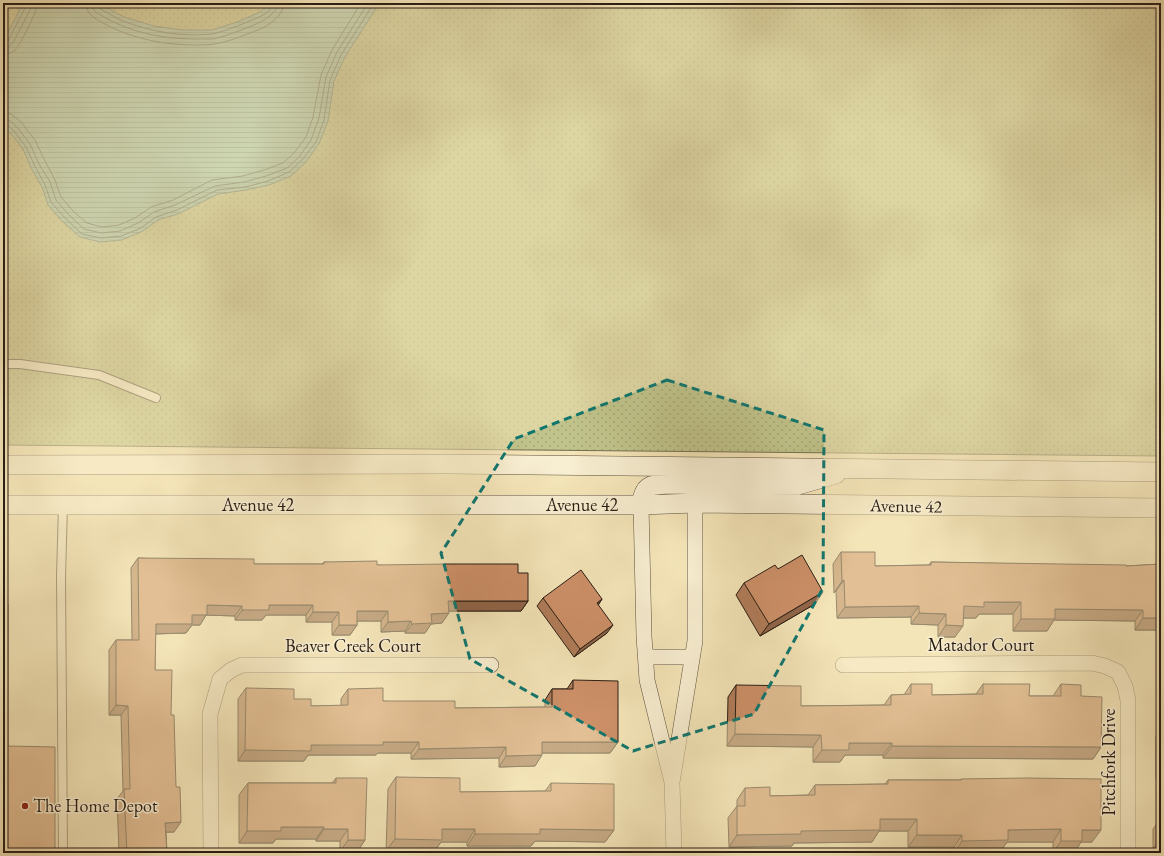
<svg xmlns="http://www.w3.org/2000/svg" width="1164" height="856" viewBox="0 0 1164 856" font-family="'EB Garamond',serif">
	<style>
		.grass { fill: url(#grass-dots); stroke: #747050 }
		.water { fill: url(#water-rules); stroke: #6e7f6d }
		.lines { fill: none; stroke-linecap: round; stroke-linejoin: round }
		.shore { stroke: #626e5e; stroke-width: 1 }
		.service-casing { stroke: #5b4f3d; stroke-width: 10 }
		.minor-casing { stroke: #5b4f3d; stroke-width: 16 }
		.tertiary-casing { stroke: #5b4f3d; stroke-width: 20 }
		.service { stroke: #f8eed1; stroke-width: 8 }
		.minor { stroke: #f8eed1; stroke-width: 15 }
		.tertiary { stroke: #f8eed1; stroke-width: 19 }
		.wall { fill: #b07c59; stroke: #281d14 }
		.shaded-wall { fill: #906549; stroke: #281d14 }
		.building { fill: #cd9068; stroke: #281d14 }
		.marked { fill: none; stroke: #0f766e; stroke-width: 3; stroke-dasharray: 8 5; stroke-linejoin: round }
		.poi-dot { fill: #8f2418; stroke: #f8eed1; stroke-width: 1.5 }
		.labels { text-anchor: middle; stroke-width: 3; stroke-linejoin: round; paint-order: stroke }
		.street-label { font-size: 18px; fill: #281d14; stroke: #f8eed1 }
		.poi-label { font-size: 18px; fill: #281d14; stroke: #f8eed1; text-anchor: start }
	</style>
	<defs>
		<pattern id="grass-dots" width="8" height="8" patternUnits="userSpaceOnUse"><rect width="8" height="8" fill="#c0c38b"/><path d="M2 2h.1M6 6h.1" fill="none" stroke="#a5a777" stroke-width="1.8" stroke-linecap="round"/></pattern>
		<pattern id="water-rules" width="6" height="5" patternUnits="userSpaceOnUse"><rect width="6" height="5" fill="#9dc0a9"/><path d="M0 2.5h6" fill="none" stroke="#809b88"/></pattern>
	</defs>
	<rect width="100%" height="100%" fill="#f4e5b8"/>
	<filter id="stains"><feTurbulence type="fractalNoise" baseFrequency=".005" numOctaves="4"/><feColorMatrix values="0 0 0 0 .2 0 0 0 0 .09 0 0 0 0 .02 0 0 0 .5 -.17"/></filter>
	<radialGradient id="worn" r=".72"><stop offset=".6" stop-color="#630" stop-opacity="0"/><stop offset="1" stop-color="#630" stop-opacity=".3"/></radialGradient>
	<path class="grass" d="M3,3H1161V456L3,445Z"/>
	<path class="water" d="M23,3H98L124,17L154,26L182,30H212L237,22L260,12L270,3H378L377,7L345,57L334,81L328,121L319,144L305,163L291,176L269,185L246,190L218,194L178,214L158,220L143,231L122,240L100,242L80,237L62,221L48,205L42,187L31,168L23,149L11,134L3,127V42Z"/>
	<g class="lines">
		<path class="shore" d="M86,3C86,15 96,19 105,24C133,39 165,45 196,45C202,45 208,45 214,44C229,42 244,35 258,30C269,25 283,17 284,3
			M92,3C92,12 99,14 106,18C133,33 164,39 195,39C201,39 207,39 213,39C227,36 241,30 254,25C263,21 277,14 278,3
			M97,3L99,8C107,12 115,18 123,21C151,32 182,37 211,34C224,32 240,25 252,20C260,17 272,12 273,3
			M3,43H6L8,41L26,6L27,3
			M3,48L8,47L13,43L31,8L32,3
			M3,54C8,54 12,53 15,50C21,44 37,11 38,3
			M3,113L11,114L21,122L35,140L45,161L55,180L61,197L73,211L87,223L102,227L119,225L135,218L151,207L173,200L212,180L243,176L264,170L283,163L294,153L306,137L313,117L321,75L332,50L361,3
			M3,119L9,120L17,127L30,144L39,164L50,182L56,200L69,215L84,229L101,233L120,231L138,223L154,212L175,205L215,186L244,182L266,176L287,168L299,157L311,140L319,118L326,77L337,52L368,3
			M3,124L7,125L14,131L26,147L35,166L45,185L51,202L65,218L82,234L101,238L121,236L141,228L156,217L177,210L217,190L245,187L268,181L289,172L302,160L316,142L324,120L330,80L341,55L374,3"/>
		<g class="service-casing">
			<path id="service" d="M3,364H20L99,375L156,398
				M63,505L61,577L63,853"/>
		</g>
		<g class="minor-casing">
			<path id="minor" d="M641,505L644,636L647,680L672,782L695,641V503
				M646,657H692
				M843,665L1092,663L1105,666L1118,672L1125,686L1128,700V853
				M672,782L674,853
				M211,853L210,714L220,679L231,670L242,665H491"/>
		</g>
		<g class="tertiary-casing">
			<path id="tertiary" d="M3,465L449,464L1161,472
				M3,505H641L695,503L1161,508
				M641,505C644,484 650,485 669,484L798,485L836,474"/>
		</g>
		<use href="#service" class="service"/>
		<use href="#minor" class="minor"/>
		<use href="#tertiary" class="tertiary"/>
	</g>
	<path class="wall" d="M841,552L875,566L929,565L931,562L1126,566L1161,564V630H1135V621L1054,620L1047,631H1013V614H979L976,618H964L955,637H938V625L911,624V617L837,618L836,591L834,593L833,564Z
		M138,558L254,564H322L324,562L377,565L518,573L528,601L521,611H449L442,623L431,624L425,633H405V631L381,632V621H357V625L350,635H332V622H306V615H266L262,620H235V616L206,615L200,625H192L186,633L155,634V670L171,715L174,832H166L167,853H119L117,799L123,791L121,715H109V650L116,640H132L131,568Z
		M778,569L815,604L760,636L736,595L744,583Z
		M543,598L602,599L598,605L607,633L574,657L537,606Z
		M573,680L618,742L610,753H542L535,766L499,767V758L411,759V753H378L376,755H308L304,761H238V699L246,688L294,699L311,706H341V699L348,689L383,701L455,708L545,707V700L552,689H567Z
		M911,684L932,695L976,694L983,684L1029,696H1053L1061,684L1081,696L1101,747L1093,759L883,758V755H845L840,762H813V747L727,746L728,697L736,685L801,706L884,705L891,695H904Z
		M1161,729V779H1156V736Z
		M396,777L460,792L545,791L551,783L614,830L605,842L535,841L531,846H467V842H441L434,852L386,851L388,789Z
		M336,778L365,840L357,852H340V841H316V839H276L273,843H239V795L248,783H332Z
		M961,779L1092,842H1081L1074,853H1053V842H1007L1000,852L954,853V847H908V831H879L872,842L794,843L792,846L729,847L728,818L737,806V800L745,788L770,796L808,795L815,785L885,784L888,780H960Z
		M1161,818V850L1153,849V829Z"/>
	<path class="shaded-wall" d="M844,580L836,591L834,593L842,581Z
		M823,592L815,604L760,636L769,624Z
		M602,599L597,607V603Z
		M448,601H528L521,611H441Z
		M984,602H1021L1013,614H979L976,618H956L964,606Z
		M207,605L242,606L235,616L206,615L200,625H192L186,633L149,634L156,624L192,615Z
		M269,605H313L306,615H266L262,620H235L242,610Z
		M919,606L911,617L837,618L845,607Z
		M1055,609L1143,610L1135,621L1054,620L1047,631H1013L1021,619Z
		M357,611H388L381,621H350Z
		M313,612H339L332,622H306Z
		M449,613L442,623L431,624L425,633H405L412,624L431,614Z
		M919,613L946,614L938,625L911,624Z
		M1143,618H1161V630H1135Z
		M411,621L405,631L381,632L388,622Z
		M339,625H357L350,635H332Z
		M613,625L607,633L574,657L580,649Z
		M946,625L963,626L955,637H938Z
		M116,705L128,706L121,715H109Z
		M735,734L821,735L813,747L727,746Z
		M383,742H419L411,753H378L376,755H308L304,761H238L245,750L311,745Z
		M542,742H618L610,753H535Z
		M849,743H892L883,755H845L840,762H813L822,750Z
		M892,746L1101,747L1093,759L883,758Z
		M506,747L499,758L411,759L419,749Z
		M542,755L535,766L499,767L506,756Z
		M1161,772V779H1156Z
		M880,819H917L908,831H879L872,842L794,843L792,846L729,847L737,835L801,831Z
		M181,822L174,832H159L165,823Z
		M281,827H324L316,839H276L273,843H239L247,831Z
		M324,829H348L340,841H316Z
		M442,829H475L467,842H441L434,852L386,851L395,839Z
		M540,829L614,830L605,842L535,841L531,846H467L475,834Z
		M1061,829L1053,842H1007L1000,852L954,853L962,841L1008,830Z
		M1082,830H1101L1092,842H1081L1074,853H1053L1061,841Z
		M917,835H962L954,847H908Z
		M1161,838V850L1153,849Z
		M348,840H365L357,852H340Z"/>
	<path class="building" d="M841,552H875V566L931,565V562L1126,565V566L1161,564V618H1143V610L1055,609V619H1021V602H984V607L964,606L963,626L946,625V614L919,613V606L845,607L844,580L842,581Z
		M802,555L823,592L769,624L744,583L775,565L778,569Z
		M138,558L254,559V564H324V562L377,561V565L447,564H518V573H528V601H448L449,613L431,614L432,623L412,624L411,621L388,622V611H357V625H339V612H313V605H269V610H242V606L207,605V615H192V624H156L155,670H172L171,715H174L176,787H180L181,822L165,823L167,853H127L124,789H130L128,706L116,705V640H139Z
		M581,570L602,599L597,603L613,625L580,649L543,598Z
		M3,604H8V746L55,747V853H3Z
		M573,680L618,681V742H542V755L506,756V747L419,749V742H383V745H311V751L245,750L246,688L294,689V699H311V706L348,705V689L383,688V701H455V708L552,707V689H573Z
		M911,684H932V695L983,694V684H1030L1029,696H1061V684L1081,685V696L1102,697L1101,747L892,746V743H849V750H822L821,735L735,734L736,685L801,686V706L891,705V695L911,694Z
		M396,777L460,778V792L551,791V783L614,784V830L540,829V834H475V829H442V840L395,839Z
		M336,778H367L365,840H348V829H324V827H281V831H247L248,783H336Z
		M1026,778L1101,779V830H1082V841H1061V829L1008,830V840L962,841V835H917V819H880V830L801,831V834L737,835V806H745V788L770,787V796L815,795V785L888,784V780H961V779Z"/>
	<path d="M0 0H1164V856H0ZM667,380L824,430L823,588L754,714L633,751L470,659L441,553L514,439Z" fill="#f4e5b8" fill-opacity=".55" fill-rule="evenodd"/>
	<path class="marked" d="M667,380L824,430L823,588L754,714L633,751L470,659L441,553L514,439Z"/>
	<circle class="poi-dot" cx="25" cy="806" r="4"/>
	<g class="labels">
		<g class="street-label">
			<text x="258" y="511">Avenue 42</text>
			<text x="582" y="511">Avenue 42</text>
			<text transform="translate(906 506) rotate(1)" y="6">Avenue 42</text>
			<text x="981" y="651">Matador Court</text>
			<text x="353" y="652">Beaver Creek Court</text>
			<text transform="translate(1109 762) rotate(-90)" y="6">Pitchfork Drive</text>
		</g>
		<g class="poi-label">
			<text x="33" y="812">The Home Depot</text>
		</g>
	</g>
	<rect width="1164" height="856" fill="none" stroke="#f4e5b8" stroke-width="16"/>
	<rect x="4" y="4" width="1156" height="848" fill="none" stroke="#281d14" stroke-width="2"/>
	<rect x="8" y="8" width="1148" height="840" fill="none" stroke="#281d14"/>
	<rect width="100%" height="100%" filter="url(#stains)"/>
	<rect width="100%" height="100%" fill="url(#worn)"/>
</svg>
